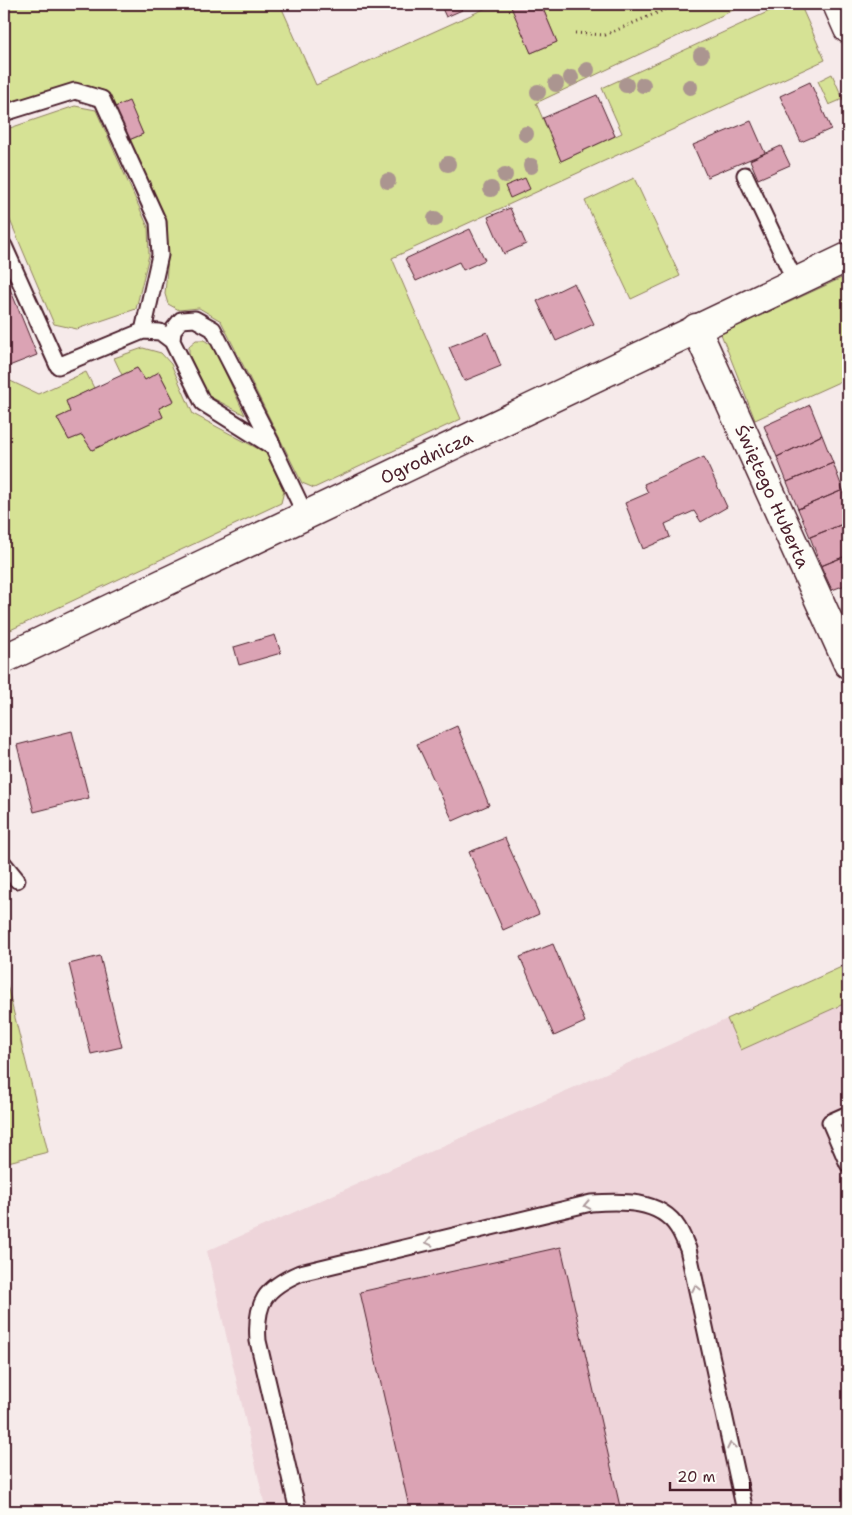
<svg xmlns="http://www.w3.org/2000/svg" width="852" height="1515" viewBox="0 0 852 1515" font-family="'Shantell Sans',sans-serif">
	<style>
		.built { fill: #eed5da }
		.green { fill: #d6e295; stroke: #908060 }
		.building { fill: #dba3b4; stroke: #4a1f2b }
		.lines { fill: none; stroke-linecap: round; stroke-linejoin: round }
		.service-casing { stroke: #4a1f2b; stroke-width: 19 }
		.minor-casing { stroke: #4a1f2b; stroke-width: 31 }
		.primary-casing { stroke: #4a1f2b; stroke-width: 31 }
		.path { stroke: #4a1f2b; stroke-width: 3; stroke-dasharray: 1 4; stroke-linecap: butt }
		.service { stroke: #fdfcf7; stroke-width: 15 }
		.minor { stroke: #fdfcf7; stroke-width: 28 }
		.primary { stroke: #fdfcf7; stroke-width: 28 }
		.tree { fill: #ab9590 }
		.oneway { stroke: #ac999b }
		.labels { text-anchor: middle; stroke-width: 4; stroke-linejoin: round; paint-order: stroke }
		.street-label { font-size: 18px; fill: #4a1f2b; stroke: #fdfcf7 }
	</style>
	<rect width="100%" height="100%" fill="#f6eaea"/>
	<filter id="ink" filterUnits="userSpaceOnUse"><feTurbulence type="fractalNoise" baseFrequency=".02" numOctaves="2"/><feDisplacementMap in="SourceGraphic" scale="10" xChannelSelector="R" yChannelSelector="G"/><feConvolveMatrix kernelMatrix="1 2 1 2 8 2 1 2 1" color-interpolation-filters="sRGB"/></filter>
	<g filter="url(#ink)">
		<path class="built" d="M848,1002V1511H266L207,1251L727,1019L741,1050Z"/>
		<path class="green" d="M4,4H280L316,85L495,4H520L512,7L531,53L557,42L541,4H746L536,103L561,161L622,133L602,88L785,4H800L825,60L392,258L461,419L314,488L302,483L221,321L199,308L179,310L168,304L165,294L168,256L167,221L129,140L143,134L128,102L115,107L106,91L75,83L4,105Z
			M832,74L843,99L829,105L818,81Z
			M75,106L96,110L148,227L149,255L136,309L77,329L54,324L4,206V130Z
			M634,178L680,276L631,299L585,201Z
			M848,275V378L755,420L721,334Z
			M196,340H204L213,346L245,415L207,395L189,355V346Z
			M143,348L161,353L171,364L193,414L266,453L284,491L281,503L4,633V378L38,394L86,372L94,388L67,401L70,412L57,418L69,440L82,435L92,450L163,417L159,408L174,400L159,372L145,380L137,368L122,375L114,358Z
			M848,964V1002L741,1050L727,1019Z
			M4,973L48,1152L4,1163Z"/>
		<path class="building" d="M440,4H459L462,10L446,17Z
			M520,4H541L557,42L531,53L511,7Z
			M810,82L831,129L801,142L780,96Z
			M597,95L615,136L561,161L543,118Z
			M129,101L143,134L129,140L115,107Z
			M751,121L765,153L707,177L693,145Z
			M781,146L790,165L758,179L750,160Z
			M525,178L530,189L510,198L505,186Z
			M510,208L526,244L504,254L488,217Z
			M470,229L485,260L463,270L459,262L416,281L405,259Z
			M4,274L37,355L4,368Z
			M574,283L594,324L556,341L537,301Z
			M487,332L501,366L464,381L449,347Z
			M137,368L145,380L159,372L174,401L159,408L163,417L92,450L82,435L69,440L57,418L70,412L66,401Z
			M810,405L822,435L777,457L764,426Z
			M822,435L833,463L787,482L777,457Z
			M704,457L727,507L701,522L694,511L665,524L670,537L643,549L625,503L648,493L644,484Z
			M833,463L843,490L798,509L787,482Z
			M843,490L848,502V522L810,537L798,509Z
			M848,522V555L821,566L810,537Z
			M848,555V584L832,590L821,566Z
			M275,635L281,653L239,665L234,647Z
			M457,726L489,805L453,821L417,744Z
			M72,731L89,798L34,812L17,745Z
			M505,838L539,914L503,930L469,852Z
			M553,944L585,1022L554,1036L520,957Z
			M100,956L122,1047L91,1054L69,964Z
			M561,1247L621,1511H410L360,1292Z"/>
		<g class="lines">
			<g class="service-casing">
				<path id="service" d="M4,113L75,91L102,99L158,222L160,255L143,331
					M745,175L795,281
					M4,246L58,366L143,331L160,332L172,341L203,403L273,447L305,514
					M172,341L173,330L181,320L195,319L213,329L273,446
					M4,864L17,880
					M848,1114L830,1122L848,1164
					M298,1511L258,1341C255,1302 265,1288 300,1273L591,1203C621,1201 660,1199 678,1228C682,1234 685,1242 688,1249L745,1511"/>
			</g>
			<g class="minor-casing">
				<g id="minor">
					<path id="s1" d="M696,328L848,664"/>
					<path id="s2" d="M4,659L848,257"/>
				</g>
			</g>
			<g class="primary-casing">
				<path id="primary" d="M837,4L848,29"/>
			</g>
			<path class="path" d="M575,33L605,35L678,4"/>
			<use href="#service" class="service"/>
			<use href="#minor" class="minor"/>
			<use href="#primary" class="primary"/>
		</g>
		<g class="tree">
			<circle cx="701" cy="55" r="8"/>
			<circle cx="587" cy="70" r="8"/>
			<circle cx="571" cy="78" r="8"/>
			<circle cx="556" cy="84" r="8"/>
			<circle cx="626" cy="85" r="8"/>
			<circle cx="643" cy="85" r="8"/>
			<circle cx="690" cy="87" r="8"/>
			<circle cx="538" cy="92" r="8"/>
			<circle cx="526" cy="134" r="8"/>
			<circle cx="448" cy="164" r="8"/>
			<circle cx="531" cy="166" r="8"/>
			<circle cx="505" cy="175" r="8"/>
			<circle cx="388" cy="181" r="8"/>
			<circle cx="491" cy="189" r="8"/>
			<circle cx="435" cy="219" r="8"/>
		</g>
		<defs><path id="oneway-chevron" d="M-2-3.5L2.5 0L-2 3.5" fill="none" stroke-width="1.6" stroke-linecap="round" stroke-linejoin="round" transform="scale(1.25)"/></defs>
		<g class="oneway">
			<use href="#oneway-chevron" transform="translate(587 1205) rotate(169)"/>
			<use href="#oneway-chevron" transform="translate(429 1242) rotate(167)"/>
			<use href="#oneway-chevron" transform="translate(696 1288) rotate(-102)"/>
			<use href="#oneway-chevron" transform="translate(731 1446) rotate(-102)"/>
		</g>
	</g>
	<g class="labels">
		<g class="street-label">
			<text dy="6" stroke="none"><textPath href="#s2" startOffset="468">Ogrodnicza</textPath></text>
			<text dy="6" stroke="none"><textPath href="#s1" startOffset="185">Świętego Huberta</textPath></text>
		</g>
	</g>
	<rect width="852" height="1515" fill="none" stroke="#fdfcf7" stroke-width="20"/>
	<rect x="10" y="10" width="832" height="1495" fill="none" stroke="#4a1f2b" stroke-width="2" filter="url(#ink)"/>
	<path d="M670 1482v8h80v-8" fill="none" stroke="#4a1f2b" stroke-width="2.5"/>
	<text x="677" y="1482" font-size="15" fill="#4a1f2b" stroke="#fdfcf7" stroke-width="4" paint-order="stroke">20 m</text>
</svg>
